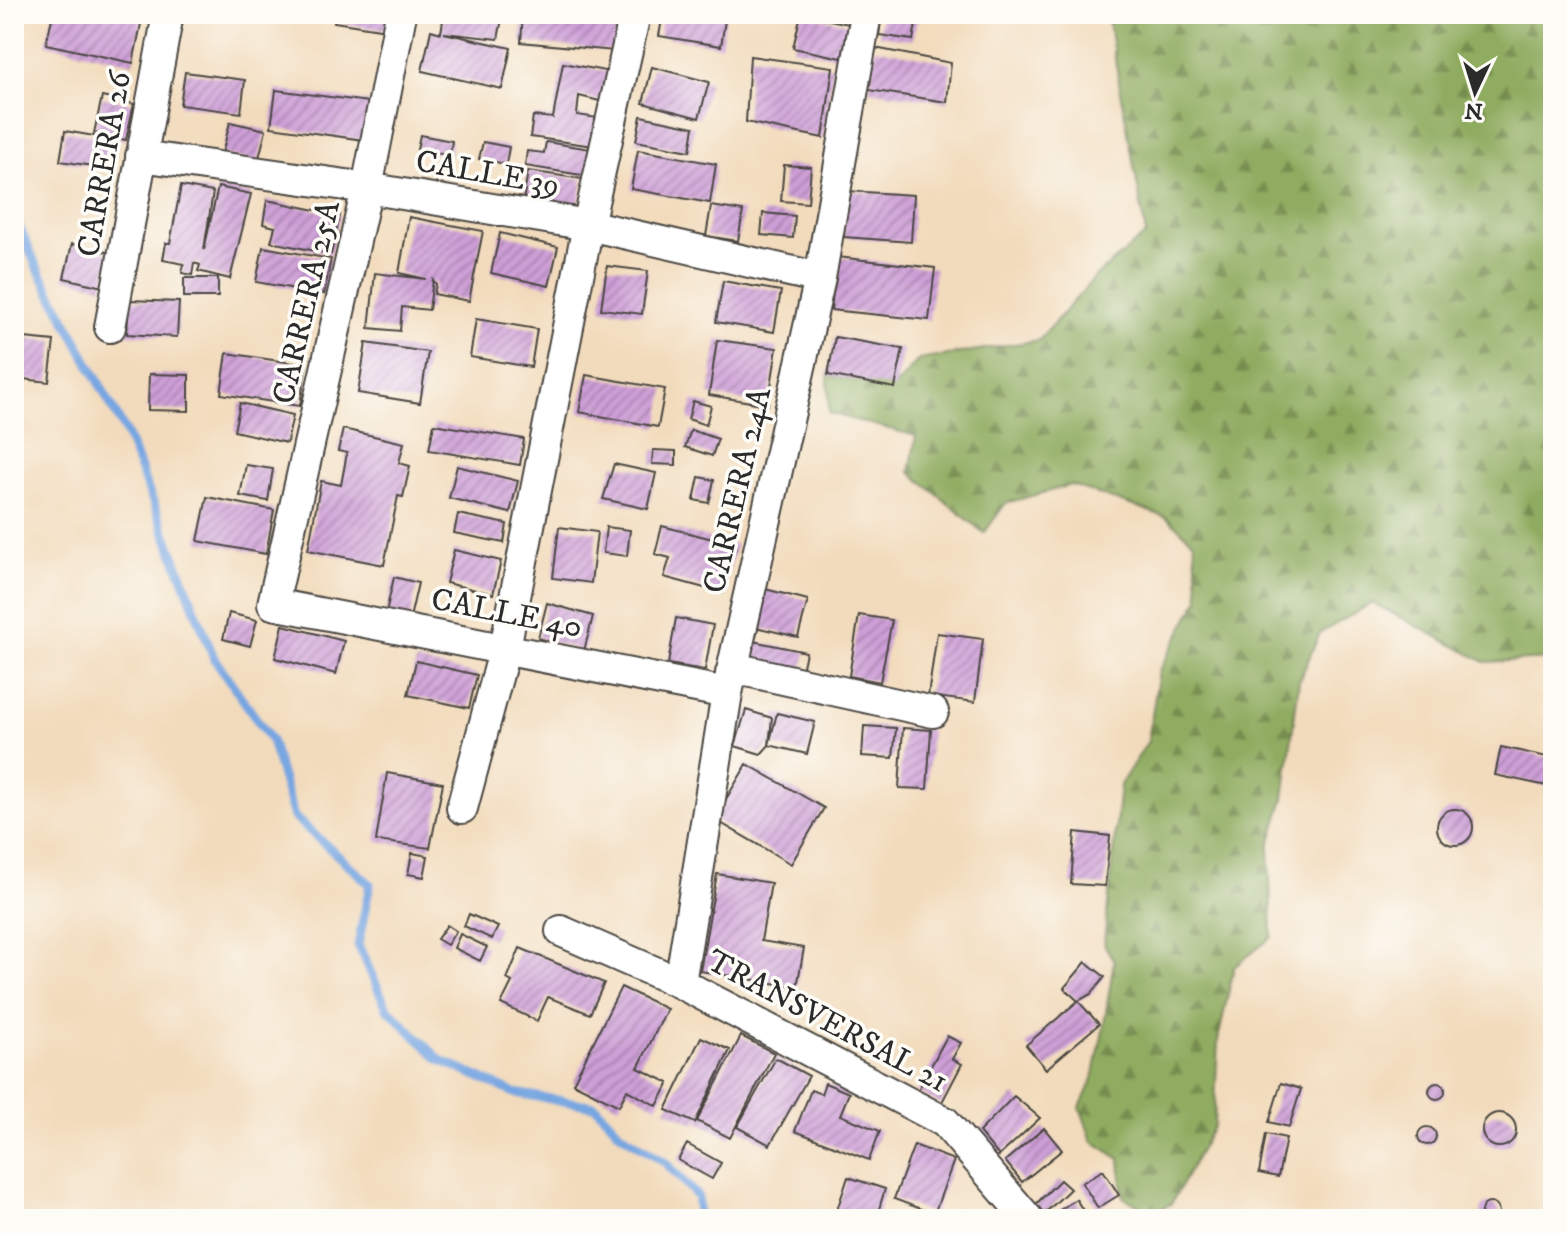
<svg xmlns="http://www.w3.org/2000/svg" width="1567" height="1233" viewBox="0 0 1567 1233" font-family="'IM FELL DW Pica',serif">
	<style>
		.forest { fill: url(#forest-firs); stroke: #5e6c46; stroke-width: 2 }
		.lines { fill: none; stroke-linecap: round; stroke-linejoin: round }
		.stream { stroke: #77a6e1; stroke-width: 9 }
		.building { fill: url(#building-hatch) }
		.minor-casing { stroke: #494541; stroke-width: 34 }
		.minor { stroke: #fff; stroke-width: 30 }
		.labels { text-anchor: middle; stroke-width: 7; stroke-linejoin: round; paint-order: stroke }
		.street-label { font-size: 32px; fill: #2b2b2b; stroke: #fdfcf7 }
	</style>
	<defs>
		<pattern id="forest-firs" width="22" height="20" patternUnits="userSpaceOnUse" patternTransform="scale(2)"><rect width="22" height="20" fill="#90ac60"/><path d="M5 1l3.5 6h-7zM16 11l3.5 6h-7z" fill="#768c4f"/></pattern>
		<pattern id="building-hatch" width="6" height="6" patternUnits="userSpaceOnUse" patternTransform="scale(2)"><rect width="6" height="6" fill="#ce9fd7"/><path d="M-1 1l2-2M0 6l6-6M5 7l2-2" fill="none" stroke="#a782af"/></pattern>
	</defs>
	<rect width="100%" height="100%" fill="#fdfcf7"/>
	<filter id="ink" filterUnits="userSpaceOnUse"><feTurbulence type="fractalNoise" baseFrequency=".0125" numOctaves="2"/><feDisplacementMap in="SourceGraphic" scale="16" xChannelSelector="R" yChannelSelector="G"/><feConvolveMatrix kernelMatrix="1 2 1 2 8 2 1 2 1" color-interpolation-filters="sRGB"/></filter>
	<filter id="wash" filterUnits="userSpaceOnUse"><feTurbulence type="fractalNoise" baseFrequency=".006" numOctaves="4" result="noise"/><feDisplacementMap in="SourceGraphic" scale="32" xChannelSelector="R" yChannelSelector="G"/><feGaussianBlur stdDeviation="1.8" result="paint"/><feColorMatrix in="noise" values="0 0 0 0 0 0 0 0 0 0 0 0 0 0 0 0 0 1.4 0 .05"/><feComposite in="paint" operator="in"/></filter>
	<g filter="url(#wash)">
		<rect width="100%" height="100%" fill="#f2dbbc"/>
		<path class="forest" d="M1107,14H1553V659L1485,662L1373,603L1320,633L1299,681L1284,798L1269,847L1272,937L1234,967L1218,1040L1214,1125L1171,1204L1152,1213L1123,1197L1120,1159L1092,1141L1080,1107L1093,1079L1103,1031L1114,961L1104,944L1120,785L1148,741L1159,671L1199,599L1194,542L1166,517L1071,485L1006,503L984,533L910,472L916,436L829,413L828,375L895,387L918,360L1039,340L1096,276L1146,234Z"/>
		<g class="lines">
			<path class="stream" d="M14,215L36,265L126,433L214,658L271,740L294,817L370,884L358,945L387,1008L440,1060L514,1093L595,1106L620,1133L665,1162L698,1197V1219"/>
		</g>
		<g id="blocks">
			<path class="building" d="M53,14H143L133,63L46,44Z
				M335,14H395L393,31L334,22Z
				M444,14H503L498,39L444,33L511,48L502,89L422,71L431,30L441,33Z
				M523,14L617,19L614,51L521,42Z
				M663,14H726L721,46L659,36Z
				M801,14L849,24L842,58L793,48Z
				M882,14H918L913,40L879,35Z
				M875,48L951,63L947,102L869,90Z
				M750,56L833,67L823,138L746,122Z
				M563,63L610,72L604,102L579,96L577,115L598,118L594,146L530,137L533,116L553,118Z
				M652,67L709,82L699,118L643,103Z
				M185,72L245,80L241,113L180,105Z
				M276,90L369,102L364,140L271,127Z
				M102,97L134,104L126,140L94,133Z
				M641,116L694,127L690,151L636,141Z
				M230,122L266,130L258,162L222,154Z
				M65,131L118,140L113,169L60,161Z
				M420,135L452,141L450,155L417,150Z
				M483,142L509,147L506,164L479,159Z
				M546,142L591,149L588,176L525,166L527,151L544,153Z
				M638,150L716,164L710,203L631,189Z
				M784,165L811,167L808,203L781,201Z
				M528,171L583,179L577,216L522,207Z
				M181,186L213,192L204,250L218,187L251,194L230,279L198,271L200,265L194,263L192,275L182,273L184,264L163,260L166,243H170Z
				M847,191L914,195L911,242L844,237Z
				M267,200L340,215L331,254L271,242L275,227L263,224Z
				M711,206L743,211L738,241L706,236Z
				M763,213L795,216L793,238L761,235Z
				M409,217L483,231L469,301L434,294L436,284L433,280L429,310L402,307L400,331L369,328L375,273L426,279L399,273Z
				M500,233L558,247L549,286L491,273Z
				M72,244L111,253L103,287L64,278Z
				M263,247L331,259L324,294L256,282Z
				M837,257L935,268L929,320L831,310Z
				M607,266L648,271L642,314L601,309Z
				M184,278H218V297H184Z
				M723,281L781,291L774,332L716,322Z
				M129,300L179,302L177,337L127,334Z
				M476,319L537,329L531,367L470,357Z
				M14,337L54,341L49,382L14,378Z
				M835,337L903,349L895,388L828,375Z
				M717,340L777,348L768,405L709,395Z
				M366,343L428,352L420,403L358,393Z
				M227,353L306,365L300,406L221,394Z
				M149,374L189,375V411L148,410Z
				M586,375L665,389L658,427L579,412Z
				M693,401L711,406L706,425L688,419Z
				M240,403L293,415L287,443L234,431Z
				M434,424L524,439L520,465L429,450Z
				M343,429L404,443L399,463L410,466L403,497L398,496L384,565L308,550L321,481L341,485L347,453L338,451Z
				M691,430L718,439L712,456L685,447Z
				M653,450L676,451V465L652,464Z
				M614,464L656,473L648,509L603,499Z
				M246,465L273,469L268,501L240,496Z
				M457,466L518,481L510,513L449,498Z
				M699,477L714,480L709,503L694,500Z
				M207,497L274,510L266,554L198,541Z
				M458,514L507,524L504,543L454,533Z
				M662,526L736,545L723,593L664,577L670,558L655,554Z
				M559,527L597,532L591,583L553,578Z
				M606,527L630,530L627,556L603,553Z
				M454,550L501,561L493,594L446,583Z
				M394,577L418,583L410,618L386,612Z
				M761,588L808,600L798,637L751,626Z
				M547,603L593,616L584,651L538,638Z
				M229,613L257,620L250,646L223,639Z
				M859,615L892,620L880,682L849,676Z
				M676,618L713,625L705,670L668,664Z
				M283,625L344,641L336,674L275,658Z
				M937,633L983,639L975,702L928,696Z
				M753,641L806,652L800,681L747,671Z
				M416,661L477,675L469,708L408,695Z
				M746,710L772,718L769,745L777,713L815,722L807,754L769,745L761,754L735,746Z
				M864,726L896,728L893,758L862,756Z
				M903,728L931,730L927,789L899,788Z
				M1501,747L1552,758L1547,786L1495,775Z
				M747,764L824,808L791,864L714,819Z
				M387,773L443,783L430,848L376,841Z
				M1437 827a18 18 0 1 1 36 0a18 18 0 1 1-36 0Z
				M1075,832L1110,836L1105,886L1071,884Z
				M412,853L428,856L424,877L408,874Z
				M717,874L771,883L761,941L804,948L797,987L700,971Z
				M469,914L498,927L492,939L464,926Z
				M447,925L456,931L447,945L437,939Z
				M460,934L487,947L480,961L454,948Z
				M520,948L604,983L590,1014L548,997L537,1021L501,1004L512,982L507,979Z
				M1086,962L1105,977L1091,994L1078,1001L1099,1024L1046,1069L1026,1045L1078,1001L1064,988Z
				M621,987L667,1009L638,1068L669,1083L657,1106L627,1090L619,1106L573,1083Z
				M741,1036L774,1053L730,1138L697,1121Z
				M947,1036L961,1043L952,1059L962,1064L941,1104L917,1092Z
				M701,1037L730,1050L695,1123L666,1110Z
				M776,1058L809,1076L770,1145L737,1127Z
				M825,1083L849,1093L840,1115L880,1131L869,1160L795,1131L811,1090L821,1094Z
				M1281,1083L1301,1089L1289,1127L1269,1122Z
				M1429 1091a8 8 0 1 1 16 0a8 8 0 1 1-16 0Z
				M1014,1096L1040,1118L999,1156L979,1132Z
				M1482 1130a17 17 0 1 1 34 0a17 17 0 1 1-34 0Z
				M1418 1136a9 9 0 1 1 18 0a9 9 0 1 1-18 0Z
				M1044,1128L1062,1150L1022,1182L1005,1161Z
				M1266,1134L1286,1138L1278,1177L1259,1173Z
				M687,1144L721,1163L712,1179L678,1160Z
				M914,1145L954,1160L934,1214L894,1199Z
				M1103,1170L1119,1195L1098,1208L1082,1183Z
				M848,1177L885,1189L876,1219H834Z
				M1060,1180L1070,1189L1043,1215L1034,1206Z
				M1076,1199L1088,1219H1047Z
				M1481 1212a9 9 0 1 1 18 0a9 9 0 1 1-18 0Z"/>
		</g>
	</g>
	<g filter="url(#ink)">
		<use href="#blocks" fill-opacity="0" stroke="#494541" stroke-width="2"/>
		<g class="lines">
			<g class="minor-casing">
				<path id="minor" d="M401,14L367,188L273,604L727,693
					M141,156L367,188L588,225L820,278
					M110,327L168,14
					M731,673L747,671L933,712
					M462,808L505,648L588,225L635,14
					M561,931L680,983L945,1122L1028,1219
					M680,983L727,693L820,278L866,14"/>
			</g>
			<use href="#minor" class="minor"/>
		</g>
	</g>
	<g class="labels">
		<g class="street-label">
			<text transform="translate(103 164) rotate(-80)" y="11">CARRERA 26</text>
			<text transform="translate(488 172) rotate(10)" y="11">CALLE 39</text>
			<text transform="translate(305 302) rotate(-77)" y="11">CARRERA 25A</text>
			<text transform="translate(736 490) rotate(-77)" y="11">CARRERA 24A</text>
			<text transform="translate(507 612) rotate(11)" y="11">CALLE 40</text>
			<text transform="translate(828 1020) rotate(28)" y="11">TRANSVERSAL 21</text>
		</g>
	</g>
	<rect width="1567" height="1233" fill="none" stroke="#fdfcf7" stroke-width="48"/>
	<g transform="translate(1475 92) rotate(184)" stroke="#fdfcf7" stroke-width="6" paint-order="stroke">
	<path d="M0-6L14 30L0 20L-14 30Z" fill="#2b2b2b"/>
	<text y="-12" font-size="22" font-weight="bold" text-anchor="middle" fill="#2b2b2b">N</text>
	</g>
</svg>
